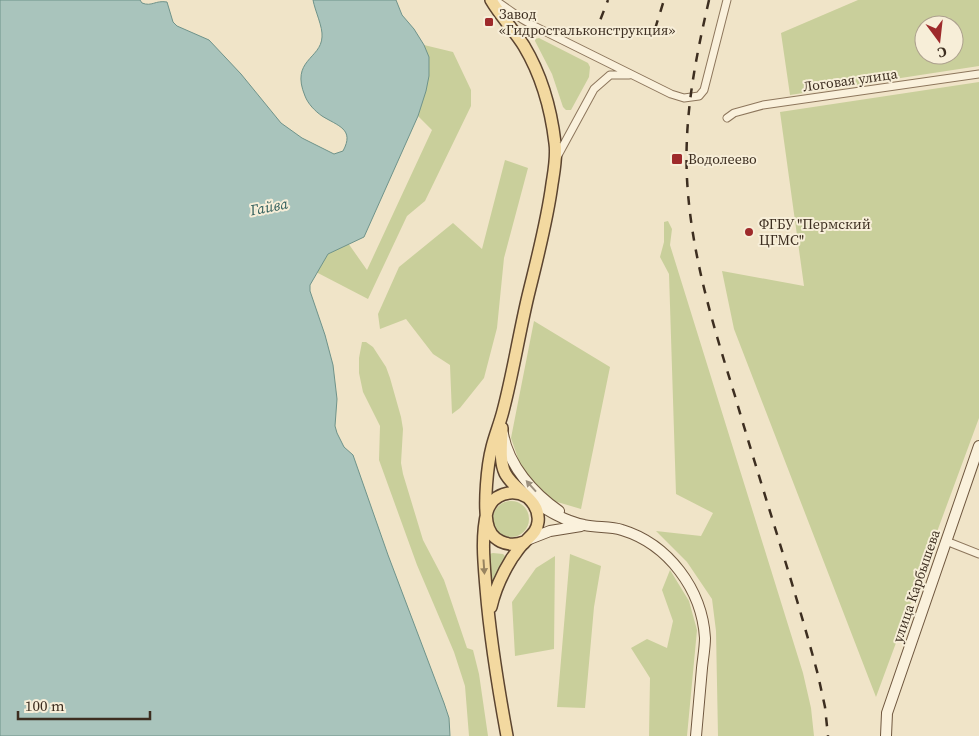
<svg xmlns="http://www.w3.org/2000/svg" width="979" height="736" viewBox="0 0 979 736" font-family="'Source Serif 4',serif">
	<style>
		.green { fill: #c9cf9b; fill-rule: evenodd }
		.water { fill: #a9c4bc; stroke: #6f938a }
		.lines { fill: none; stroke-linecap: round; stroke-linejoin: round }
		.street-casing { stroke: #8d765c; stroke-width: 9 }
		.secondary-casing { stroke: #6f573f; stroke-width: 12 }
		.primary-casing { stroke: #5b4430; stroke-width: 14 }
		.street { stroke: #faf1dc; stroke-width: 7 }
		.secondary { stroke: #faf1dc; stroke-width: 10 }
		.primary { stroke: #f3d9a0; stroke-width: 11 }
		.rail { stroke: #3d2e20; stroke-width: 2.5; stroke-dasharray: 9 9; stroke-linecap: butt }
		.oneway { fill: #9c907e }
		.oneway2 { fill: #988460 }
		.poi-dot { fill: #9e2a2b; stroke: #f7eed8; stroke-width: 2 }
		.labels { text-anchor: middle; stroke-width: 4; stroke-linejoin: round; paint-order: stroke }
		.poi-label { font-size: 14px; fill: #3d2e20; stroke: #f7eed8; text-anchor: start }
		.street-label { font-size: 14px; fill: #3d2e20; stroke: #f7eed8 }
		.water-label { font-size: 15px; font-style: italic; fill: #2f5d5a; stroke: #f7eed8 }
	</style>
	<rect width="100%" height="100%" fill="#f0e4c8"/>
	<path class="green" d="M858,0H979V66L790,95L781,33ZM924,25H954V55H924Z
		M539,38L588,63L590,67L589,77L571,110H566L563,107L552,74L535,41V39Z
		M424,45L453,52L471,90V106L425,201L407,216L368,299L316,272L328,254L348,243L367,270L432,130L418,116C426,91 433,70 424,45Z
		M979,82V418L876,697L734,329L722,271L804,286L780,112Z
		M505,160L528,168L504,258L497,328L484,378L460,408L452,414L450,365L433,354L406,319L380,329L378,314L399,267L453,223L482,249Z
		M668,221L672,229L670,245L803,673L811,708L814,736H718L716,631L712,599L687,562L656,531L701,536L713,513L676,494L669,274L660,257L664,242V222Z
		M534,321L610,367L581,509L554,501L534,485L520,464L511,438Z
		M362,342H366L373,347L386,367L390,378L401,417L403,429L401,463L403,474L423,540L444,580L467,648L473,650L479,674L488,736H469L465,686L454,652L417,565L379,460L380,426L363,392L359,373V358Z
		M493 519a18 18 0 1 1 36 0a18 18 0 1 1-36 0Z
		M493,553L503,554L506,557V561L492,584L488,558L489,554Z
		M570,554L601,566L594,607L585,708L557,707Z
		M555,556L554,649L515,656L512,602L536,568Z
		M670,570L689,601L697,630L687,736H649L650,678L631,648L647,639L667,648L673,621L662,590Z"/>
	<path class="water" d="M0,0H140L142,3C152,7 155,0 167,2L173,22L177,26L209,40L241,74L281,123L302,138L334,154L343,151C355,129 338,126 322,116C315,111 308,104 305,96C290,60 321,59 322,37C323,27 315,11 313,0H396L402,15L414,29L424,45L429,57V76L426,91L418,116L364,237L328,254L310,285V291L325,335L333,365L337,399L335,426L337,433L344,447L353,455L388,555L444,703L449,718L450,736H0Z"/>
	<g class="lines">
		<g class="street-casing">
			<path id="street" d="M495,0L522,19L534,26L671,94L684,98L699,96L704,90L727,0
				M727,118L734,113L763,105L979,74
				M557,157L594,89L610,75H629
				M946,541L979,554"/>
		</g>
		<g class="secondary-casing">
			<path id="secondary" d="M503,434C509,466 533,493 559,511
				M530,499C547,510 564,521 584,525C597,528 610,526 622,530C668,544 702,589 705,638C705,647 703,658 702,668C700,691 698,713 696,736
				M527,540L550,531L581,526
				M886,736L887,713L979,446"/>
		</g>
		<g class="primary-casing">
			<path id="primary" d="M491,0C501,17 514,30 524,46C542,76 551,109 555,143C557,157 554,171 552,184C547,222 537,259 528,296C519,334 513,373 503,411C500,423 495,435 492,447C487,466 484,503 487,522C490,541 508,548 524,542
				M491,607C495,589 502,574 512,558C516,553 519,547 524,543C530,536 537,532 538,522C541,499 514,491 505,473C499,460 502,442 502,428
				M507,736C498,687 490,638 486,588C484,564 481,536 487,512C492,494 512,488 527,497"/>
		</g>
		<use href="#street" class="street"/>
		<use href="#secondary" class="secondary"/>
		<use href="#primary" class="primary"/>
		<path class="rail" d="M709,0C695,61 684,116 687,179C691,254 713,325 735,396C762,489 793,581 818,675L825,707L828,736
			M655,29L664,0
			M594,36L608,0"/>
	</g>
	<defs><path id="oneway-solid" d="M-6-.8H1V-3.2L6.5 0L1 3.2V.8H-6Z" transform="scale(1.25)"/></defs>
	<use class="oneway" href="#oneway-solid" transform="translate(531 486) rotate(-132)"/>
	<use class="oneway2" href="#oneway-solid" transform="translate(484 567) rotate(86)"/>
	<g class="poi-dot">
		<rect x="484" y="17" width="10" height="10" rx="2.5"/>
		<rect x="671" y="153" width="12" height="12" rx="2.5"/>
		<circle cx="749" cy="232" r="5"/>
	</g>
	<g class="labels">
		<g class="poi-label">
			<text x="499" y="19">Завод<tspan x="499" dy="16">«Гидростальконструкция»</tspan></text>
			<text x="688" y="164">Водолеево</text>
			<text x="759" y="229">ФГБУ "Пермский<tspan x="759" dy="16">ЦГМС"</tspan></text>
		</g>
		<g class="street-label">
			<text transform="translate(850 80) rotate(-8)" y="5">Логовая улица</text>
			<text transform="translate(916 586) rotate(-71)" y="5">улица Карбышева</text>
		</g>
		<g class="water-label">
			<text transform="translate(269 207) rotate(-11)" y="5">Гайва</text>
		</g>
	</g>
	<g transform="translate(939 40) rotate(165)"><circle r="24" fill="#f7eed8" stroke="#ada18e"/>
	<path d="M0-4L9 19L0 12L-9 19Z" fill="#9e2a2b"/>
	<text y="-8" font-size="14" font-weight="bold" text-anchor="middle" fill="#3d2e20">С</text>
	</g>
	<path d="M18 711v8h132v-8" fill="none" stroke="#3d2e20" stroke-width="2.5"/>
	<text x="25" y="711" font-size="15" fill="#3d2e20" stroke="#f7eed8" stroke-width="4" paint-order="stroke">100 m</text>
</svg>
